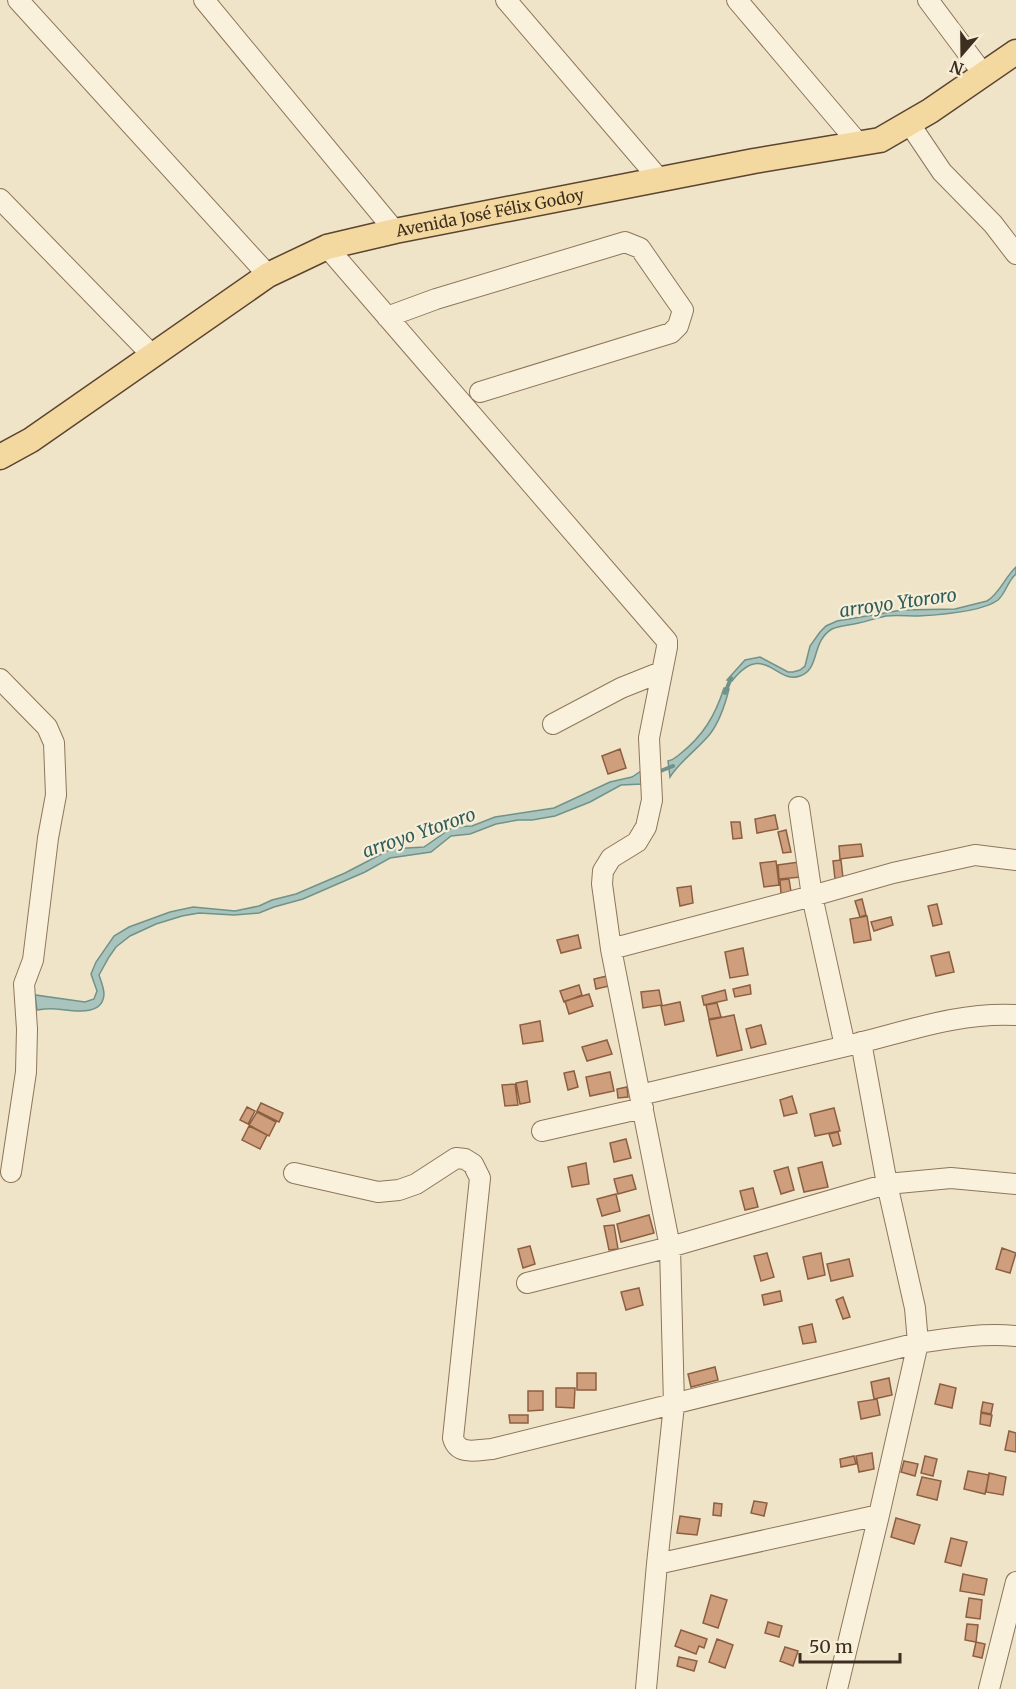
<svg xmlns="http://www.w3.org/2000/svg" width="1016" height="1689" viewBox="0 0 1016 1689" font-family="Merriweather,serif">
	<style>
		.water { fill: #a9c4bc; stroke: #6f938a; stroke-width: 1.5 }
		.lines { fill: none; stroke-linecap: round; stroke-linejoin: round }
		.stream { stroke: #6f938a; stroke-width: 4 }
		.building { fill: #cf9f7d; stroke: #8d5f41; stroke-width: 1.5 }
		.minor-casing { stroke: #8d765c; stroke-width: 22 }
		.major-casing { stroke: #5b4430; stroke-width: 27 }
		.minor { stroke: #faf1dc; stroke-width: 20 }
		.major { stroke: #f3d9a0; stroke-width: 24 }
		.labels { text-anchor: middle; stroke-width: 4.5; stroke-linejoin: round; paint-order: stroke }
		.street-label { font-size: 16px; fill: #3d2e20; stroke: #f7eed8 }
		.water-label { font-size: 18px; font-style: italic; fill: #2f5d5a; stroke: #f7eed8 }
	</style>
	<rect width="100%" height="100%" fill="#f0e4c8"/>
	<path class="water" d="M1016,567V574C1008,580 1006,593 998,600C982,612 937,615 918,616C907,616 896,615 886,616C876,618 868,621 859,623C851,625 840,625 832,629C811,641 820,670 800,676C776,685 764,640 732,681L727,680L745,660L760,657L788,672H793L800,670L805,666L810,646L820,632L826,626L837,621L902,610L955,609L987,601C1000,593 1005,577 1016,567Z
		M724,688L729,689C725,705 720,721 710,734C698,749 681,760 670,777L668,761C674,760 675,758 680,754C703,736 715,716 724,688Z
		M641,771L642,784L621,785L590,802L555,816L532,820H518L496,824L470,834L451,836L431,852L390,858L365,872L303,899L274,907L259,913L234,915L199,913L182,916L156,924L130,936L116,947L109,957L99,975C101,981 104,988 104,994C103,1018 70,1010 56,1009C50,1008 43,1009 37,1010L35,995L85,1002L94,999L97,991L91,974L96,962L114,936L129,927L170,912L193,907L235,911L259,906L272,900L296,894L345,873L391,849L424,847L453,827L472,826L495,817L554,808L610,782L632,777Z"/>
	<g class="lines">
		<path class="stream" d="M725,693L731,678
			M658,772L673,766"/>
	</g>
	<path class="building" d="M620,749L626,768L608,774L602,756Z
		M775,815L778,829L757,833L755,819Z
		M731,822H740L742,838L733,839Z
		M786,830L791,852L783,853L778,832Z
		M861,844L863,856L840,859L839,846Z
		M841,860L843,878L835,879L833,861Z
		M776,861L779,885L764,887L760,863Z
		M799,862L801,877L779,879L778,865Z
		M789,879L791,892L781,894L780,880Z
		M691,886L693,903L680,906L677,888Z
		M862,899L866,915L860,917L855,901Z
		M937,904L942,924L933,926L928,906Z
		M867,916L871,940L854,943L850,919Z
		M891,917L893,925L874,931L871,922Z
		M578,935L581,948L561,953L557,940Z
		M743,948L748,975L730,978L725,952Z
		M949,952L954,972L936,976L931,956Z
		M607,976L609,986L596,989L594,979Z
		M579,985L582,995L564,1002L560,991Z
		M750,985L751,994L735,997L733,989Z
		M659,990L662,1005L643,1008L641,992Z
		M725,990L727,1000L704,1005L702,996Z
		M589,994L593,1006L569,1014L565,1001Z
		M680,1002L684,1021L665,1025L661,1006Z
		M717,1003L721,1017L709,1019L706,1005Z
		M734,1015L742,1050L717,1056L709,1020Z
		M540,1021L543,1041L523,1044L520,1025Z
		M761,1025L766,1044L751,1048L746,1029Z
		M607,1040L612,1054L587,1061L582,1047Z
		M574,1071L578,1087L568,1090L564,1073Z
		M610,1072L614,1091L590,1096L586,1077Z
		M527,1081L530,1102L520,1104L516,1083Z
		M515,1084L518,1105L505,1106L502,1085Z
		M627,1087L628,1097L618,1098L617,1089Z
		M792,1096L797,1113L784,1116L780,1100Z
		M261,1103L283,1113L279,1122L257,1111Z
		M247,1107L255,1111L248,1124L240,1120Z
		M834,1108L840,1131L815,1136L810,1114Z
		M257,1112L276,1122L269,1136L249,1125Z
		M249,1126L267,1135L260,1149L242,1140Z
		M838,1132L841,1144L833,1146L829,1134Z
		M626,1139L631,1158L614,1162L610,1143Z
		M822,1162L828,1187L804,1192L798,1168Z
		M586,1163L589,1184L572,1187L568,1167Z
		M788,1167L794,1190L781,1194L774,1171Z
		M632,1175L636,1189L618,1194L614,1179Z
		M753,1188L758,1207L745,1210L740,1191Z
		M616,1194L620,1211L602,1216L597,1199Z
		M649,1215L654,1233L621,1242L617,1224Z
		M614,1225L618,1249L609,1250L604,1226Z
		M530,1246L535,1264L523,1268L518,1249Z
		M1002,1248L1016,1253L1010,1273L996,1269Z
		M767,1253L774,1277L761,1281L754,1256Z
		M821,1253L825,1275L808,1279L803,1257Z
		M849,1259L853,1276L831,1281L827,1264Z
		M639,1288L643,1305L626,1310L621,1292Z
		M780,1291L782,1301L764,1305L762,1295Z
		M843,1297L850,1317L843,1319L836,1300Z
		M812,1324L816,1342L803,1344L799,1327Z
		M715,1367L718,1380L691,1387L688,1374Z
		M577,1373H596V1390H577Z
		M889,1378L892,1395L874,1399L871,1382Z
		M940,1384L956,1388L952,1408L935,1404Z
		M556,1388H575L574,1408L556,1407Z
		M528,1391H543V1410L528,1411Z
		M877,1399L880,1415L861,1419L858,1402Z
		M983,1402L993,1404L991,1414L981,1412Z
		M981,1413L992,1415L990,1426L980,1424Z
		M509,1415H528V1423H510Z
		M1009,1431L1016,1433V1452L1005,1450Z
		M872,1453L874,1469L859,1472L856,1456Z
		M854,1456L856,1464L841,1467L840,1459Z
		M925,1456L937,1459L933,1476L921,1473Z
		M904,1461L918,1464L915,1476L901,1472Z
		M968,1471L989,1475L985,1494L964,1489Z
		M989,1473L1006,1477L1003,1495L986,1492Z
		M922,1477L941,1481L937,1500L917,1495Z
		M754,1501L767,1503L764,1516L751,1513Z
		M714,1503L722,1504L721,1516L713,1515Z
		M680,1516L700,1519L697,1535L677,1533Z
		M896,1518L920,1525L914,1544L891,1537Z
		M951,1538L967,1542L961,1566L945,1562Z
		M963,1574L987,1579L984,1595L960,1591Z
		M711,1595L727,1600L718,1628L703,1623Z
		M969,1598L982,1600L980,1619L966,1617Z
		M768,1622L782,1626L779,1637L765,1633Z
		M967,1624L978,1625L976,1642L965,1640Z
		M681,1630L707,1639L704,1648L699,1646L696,1654L675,1646Z
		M717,1639L733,1645L725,1668L709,1662Z
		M976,1642L985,1644L982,1658L973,1656Z
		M785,1647L798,1651L793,1666L780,1661Z
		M679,1657L697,1661L694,1671L677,1666Z"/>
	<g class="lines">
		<g class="minor-casing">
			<path id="minor" d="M18,0L268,275
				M204,0L395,231
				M506,0L660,180
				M737,0L859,144
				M928,0L984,75
				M909,123L942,172L993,224L1016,254
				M0,199L152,355
				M327,247L667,641V647L649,738L652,800L646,827L637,842L611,858L603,871L602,884L611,949L670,1247L674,1405L657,1564L646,1689
				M387,317L436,299L625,242L640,248L683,310L678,326L671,333L480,392
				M0,679L47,727L54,743L56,795L48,838L33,960L24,984L27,1029L26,1072L11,1172
				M553,724L621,688L661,672
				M799,807L812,896L845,1046
				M611,949L812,896L893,873L975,855L1016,860
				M640,1095C713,1077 786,1061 859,1043C911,1030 961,1012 1016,1015
				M542,1131L643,1108
				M294,1173L378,1192L399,1190L416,1184L456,1158L465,1159L473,1164L480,1178L453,1438C458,1456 477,1450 492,1449L918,1343C951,1338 982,1333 1016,1336
				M527,1283L670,1247L887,1184L951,1178L1016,1184
				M657,1564L879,1515
				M837,1689L879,1515L918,1343L915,1308L887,1184L861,1042
				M989,1689L1016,1582"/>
		</g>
		<g class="major-casing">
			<g id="major">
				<path id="s1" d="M0,457L31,440L268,275L327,247L395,231L754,161L880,140L930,111L1016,52"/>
			</g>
		</g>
		<use href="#minor" class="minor"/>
		<use href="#major" class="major"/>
	</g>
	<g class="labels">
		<g class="street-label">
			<text dy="6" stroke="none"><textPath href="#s1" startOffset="556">Avenida José Félix Godoy</textPath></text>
		</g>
		<g class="water-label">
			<text transform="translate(898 603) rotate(-8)" y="6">arroyo Ytororo</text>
			<text transform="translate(419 833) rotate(-19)" y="6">arroyo Ytororo</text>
		</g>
	</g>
	<g transform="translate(962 54) rotate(200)" stroke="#f7eed8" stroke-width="4.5" paint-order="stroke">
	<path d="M0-4.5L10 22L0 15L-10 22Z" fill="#3d2e20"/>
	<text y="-9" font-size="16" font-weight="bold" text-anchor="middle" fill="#3d2e20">N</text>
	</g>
	<path d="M800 1653v9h100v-9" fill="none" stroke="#3d2e20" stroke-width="3"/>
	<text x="809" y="1653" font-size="18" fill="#3d2e20" stroke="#f7eed8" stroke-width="4.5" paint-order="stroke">50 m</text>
</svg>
